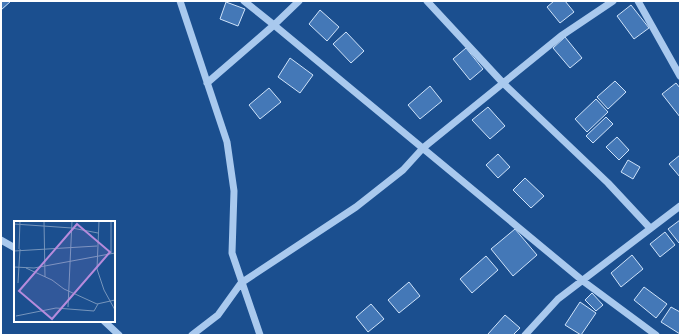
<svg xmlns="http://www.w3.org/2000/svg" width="681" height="336" viewBox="0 0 681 336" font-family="'Roboto Condensed',sans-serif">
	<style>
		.building { fill: #4478b7; stroke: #cfe3fa }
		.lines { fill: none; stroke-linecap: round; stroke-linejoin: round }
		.minor { stroke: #a9c9ee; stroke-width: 7 }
		.inset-road { fill: none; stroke: #7695bc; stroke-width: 1 }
		.view { fill: #b68bdc; fill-opacity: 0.15; stroke: #b68bdc; stroke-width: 2 }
		.inset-edge { fill: none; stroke: #fff; stroke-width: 2 }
	</style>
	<rect width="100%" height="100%" fill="#1b4f8f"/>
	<path class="building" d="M1,1H11L1,10Z
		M554,1H565L574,12L560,23L547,7Z
		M226,2L245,9L238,26L220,19Z
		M631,5L649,28L634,39L617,16Z
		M320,10L339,27L327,41L309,24Z
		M346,32L364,51L351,63L333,44Z
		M565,37L582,58L570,68L553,48Z
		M466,48L483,69L470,80L453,59Z
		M290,58L313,75L300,93L278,77Z
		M615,81L626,92L608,109L597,97Z
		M676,83L680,88V117L662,94Z
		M430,86L442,101L420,119L408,105Z
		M269,88L281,102L260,119L249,105Z
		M596,99L608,112L587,132L575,119Z
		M488,107L505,126L490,139L472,120Z
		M606,117L613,124L593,143L586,136Z
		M617,137L629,150L619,160L606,147Z
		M498,154L510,167L498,178L486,165Z
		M680,155V177L669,164Z
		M628,160L640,167L633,179L621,172Z
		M525,178L544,196L531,208L513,190Z
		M680,220V242L679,243L668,229Z
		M515,229L537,255L513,276L491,249Z
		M665,232L675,245L660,257L650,244Z
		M632,255L643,269L621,287L611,273Z
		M486,256L498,270L472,293L460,279Z
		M409,282L420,296L399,313L388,300Z
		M644,287L667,304L656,318L634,300Z
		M592,293L603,305L596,311L585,300Z
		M580,302L596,313L581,335L565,325Z
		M371,304L384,319L368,332L356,317Z
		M671,307L680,312V334L661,322Z
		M505,315L520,328L513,335H490L488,334Z"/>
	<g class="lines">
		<path class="minor" d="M180,1L227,142L234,191L232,253L260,335
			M244,1L274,25L583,281L656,335
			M427,1L503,83L608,183L650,228
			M638,1L680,76
			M207,83L274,25L299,1
			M1,240L15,248
			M104,321L119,335
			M192,335L218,315L241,283L356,207L403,170L423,148L561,36L613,1
			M525,335L558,299L680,206"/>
	</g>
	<g transform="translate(14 221)">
		<rect width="101" height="101" fill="#1b4f8f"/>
		<path class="inset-road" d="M30,0L31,56M85,0L83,48L90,69L101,89M97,0V33M0,3L58,7L84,12M5,28L6,0M0,30L83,25M0,46L20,47L101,32M12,47L38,59L50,68L83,83L101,79M4,62L6,28M54,86L58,0M2,95L42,87L80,90L84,83"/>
		<path class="view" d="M63,3L96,31L38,98L5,70Z"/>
		<rect width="101" height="101" class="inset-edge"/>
	</g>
	<rect width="681" height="336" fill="none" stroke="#ffffff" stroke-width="4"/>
</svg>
